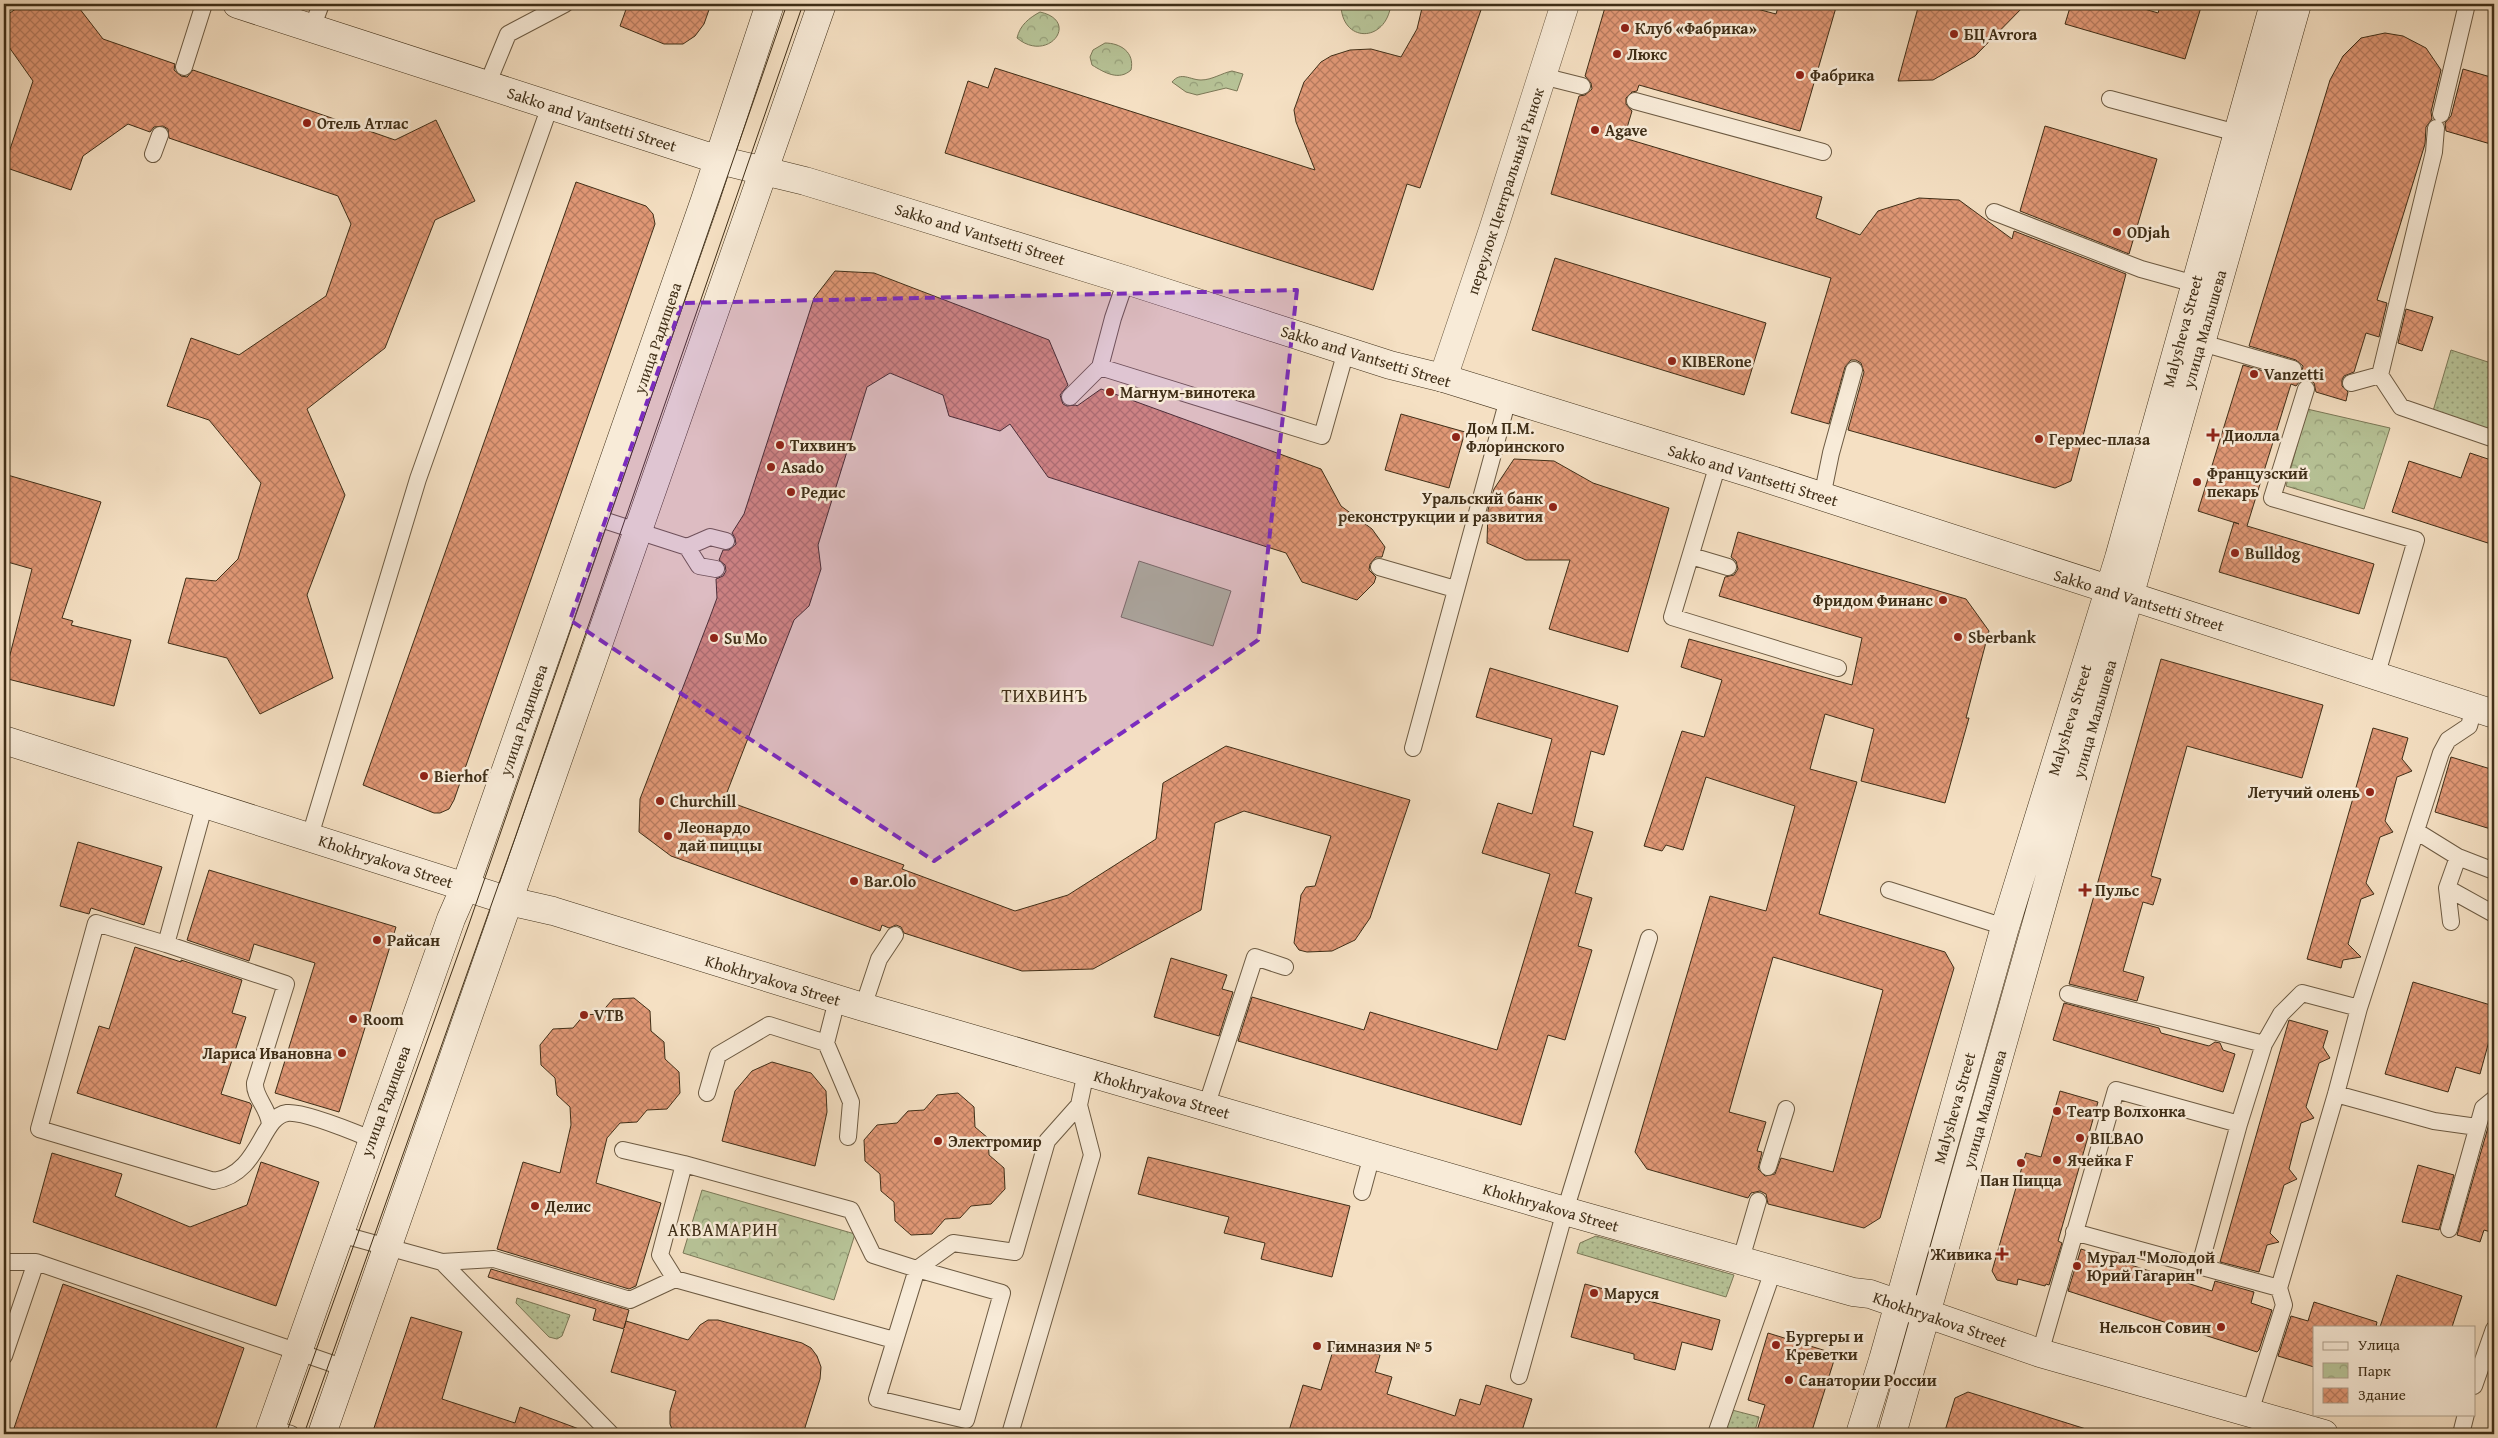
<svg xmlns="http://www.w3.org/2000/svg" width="2498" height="1438" viewBox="0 0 2498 1438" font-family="'Gentium Book Plus',serif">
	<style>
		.grass { fill: url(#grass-dots); stroke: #7b7857 }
		.park { fill: url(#park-crowns); stroke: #7b7857 }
		.pitch { fill: #b7c397; stroke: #7b7857 }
		.building { fill: url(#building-cross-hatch); stroke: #3f2e17; fill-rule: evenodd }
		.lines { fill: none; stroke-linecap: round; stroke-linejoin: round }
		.lane-casing { stroke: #6c5a42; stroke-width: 18 }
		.street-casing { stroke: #6c5a42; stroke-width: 29 }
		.secondary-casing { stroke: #3f2e17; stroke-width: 29 }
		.lane { stroke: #f8ebd8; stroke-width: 16 }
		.street { stroke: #f8ebd8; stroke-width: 28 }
		.secondary { stroke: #f8ebd8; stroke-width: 28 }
		.tram { stroke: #3f2e17; stroke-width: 1 }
		.marked { fill: #7b2cbf; fill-opacity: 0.2; stroke: #7b2cbf; stroke-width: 4; stroke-dasharray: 10 6; stroke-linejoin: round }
		.poi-dot { fill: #8f2418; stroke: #f8ebd8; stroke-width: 2 }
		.labels { text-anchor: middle; stroke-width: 5; stroke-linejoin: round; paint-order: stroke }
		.poi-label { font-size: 16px; font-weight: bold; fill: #3f2e17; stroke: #f8ebd8; text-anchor: start }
		.street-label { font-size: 16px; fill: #3f2e17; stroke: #f8ebd8 }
		.neighbourhood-label { font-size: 18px; letter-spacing: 1px; fill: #3f2e17; stroke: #f8ebd8 }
	</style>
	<defs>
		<pattern id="grass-dots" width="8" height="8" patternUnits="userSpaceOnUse" patternTransform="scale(1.25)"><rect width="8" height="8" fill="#b7c397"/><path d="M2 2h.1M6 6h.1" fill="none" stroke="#969f7a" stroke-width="1.8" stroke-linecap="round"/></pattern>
		<pattern id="park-crowns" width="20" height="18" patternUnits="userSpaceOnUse" patternTransform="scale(1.25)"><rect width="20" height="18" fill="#b7c397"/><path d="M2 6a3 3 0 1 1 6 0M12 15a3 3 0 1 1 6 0" fill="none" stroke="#969f7a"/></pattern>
		<pattern id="building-cross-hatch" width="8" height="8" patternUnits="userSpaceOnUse" patternTransform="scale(1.25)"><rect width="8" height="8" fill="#e19876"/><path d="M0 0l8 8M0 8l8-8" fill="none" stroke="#b87c60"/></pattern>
	</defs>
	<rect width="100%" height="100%" fill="#f5e0c3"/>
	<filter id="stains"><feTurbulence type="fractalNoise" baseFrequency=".004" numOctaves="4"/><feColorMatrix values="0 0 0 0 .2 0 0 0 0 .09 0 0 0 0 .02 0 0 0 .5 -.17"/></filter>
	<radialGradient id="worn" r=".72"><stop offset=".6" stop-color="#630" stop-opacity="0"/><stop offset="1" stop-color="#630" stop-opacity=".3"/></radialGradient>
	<path class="grass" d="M2451,350L2494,364V431L2433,411Z
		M1596,1236L1734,1275L1726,1297L1577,1253L1580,1243Z
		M517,1298L570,1315L562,1336L557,1339L549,1337L516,1303Z
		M1732,1410L1759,1417L1754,1434H1725Z"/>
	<path class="park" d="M1341,4H1391C1386,44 1341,43 1341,4Z
		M1040,12C1081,21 1048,64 1017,38C1020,25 1029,18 1040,12Z
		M1105,43C1120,43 1135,52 1131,70C1119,81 1105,73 1092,65L1090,57L1093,50Z
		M1232,71L1243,74L1237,91L1226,88L1197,95L1186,92L1172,82C1181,71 1190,80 1201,80C1212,80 1222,73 1232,71Z
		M2307,409L2390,428L2364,509L2286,486Z
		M702,1190L855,1234L834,1300L683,1253Z"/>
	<path class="pitch" d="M1139,561L1231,591L1213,646L1121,617Z"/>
	<path class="building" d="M23,4H76L103,39L175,64L174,70L181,76L187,77L193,70L395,140L436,120L475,201L435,220L385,348L307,409L345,495L307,595L333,678L260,714L227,658L168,643L186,578L216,581L238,559L261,483L209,420L167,406L191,338L239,355L326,296L351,224L338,196L169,138L168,129L163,126L154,127L150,132L128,124L83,156L71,190L4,167L33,81L4,40V17Z
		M628,4H711L704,24L695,36L683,44H664L620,26Z
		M1423,4H1483L1420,188L1407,184L1373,290L945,153L968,81L988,88L995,68L1315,170L1296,122L1294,110L1304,82L1321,62L1331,56L1350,50L1371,49L1401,57L1417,29Z
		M1606,4H1738L1776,14L1779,4H1837L1800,131L1639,85L1637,91L1632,92L1626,98V104L1632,111L1624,138L1822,197L1816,218L1860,235L1878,211L1919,198L1959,200L2012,239L2014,231L2126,274L2071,481L2055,488L1848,430L1864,372L1861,363L1856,360H1851L1845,367L1829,424L1791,413L1831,278L1551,194L1579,96L1585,95L1592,89L1591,83L1585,76Z
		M1919,4H2026L1975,56L1933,80L1898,81Z
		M2071,4H2128L2158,13L2161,4H2202L2185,59L2065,24Z
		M2385,33L2403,36L2426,48L2441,70L2431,112L2432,119L2426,127L2425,144L2377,300L2387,303L2379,337L2366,333L2354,372L2344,376L2342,380V386L2348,392L2346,401L2316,392L2314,383L2308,379L2300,381L2296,386L2291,384L2247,526L2374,564L2359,614L2219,572L2234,522L2239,524L2198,511L2243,365L2291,379H2296L2302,372L2303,366L2296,360L2249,346L2330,80L2343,56L2361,38Z
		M2463,69L2494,78V145L2446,131L2445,123L2451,116Z
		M2045,126L2157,159L2129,254L2020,211Z
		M576,182L646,206L653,214L655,224L454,800L449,809L440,813H434L363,785Z
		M1555,258L1766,323L1744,395L1532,330Z
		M835,271L874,273L1049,340L1068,385L1060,395L1063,404L1067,406L1076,405L1077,406L1101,389L1321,469L1341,506L1372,529L1385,547L1382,557H1376L1370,564L1369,570L1376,577L1374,583L1357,600L1302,582L1286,553L1048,477L1010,424L1000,431L949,416L943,395L890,373L867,387L818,545L821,569L809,606L794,620L724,800L904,865L902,869L1015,911L1068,895L1156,839L1163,783L1226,746L1410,800L1370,918L1355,940L1332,951L1307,952L1299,950L1294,943L1301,895L1306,887L1315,886L1331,836L1244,811L1215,823L1201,910L1093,969L1022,971L904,933L901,927L896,925L889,928L882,925L880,931L671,856L639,832L640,799L710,617L717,598L716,579L723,576L726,571L725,565L719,560L723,550H729L736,544L735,538L732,533L744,514L814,298Z
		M2406,309L2433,317L2422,351L2398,343Z
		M1401,414L1465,432L1449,488L1385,470Z
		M2470,453L2494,461V545L2392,512L2409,461L2461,478Z
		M1514,459L1554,461L1593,483L1669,508L1628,652L1549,629L1570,560H1526L1487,543L1488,510L1494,489Z
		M4,474L101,502L62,618L73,621L71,625L131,640L114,706L4,678L32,569L4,561Z
		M1738,532L1966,599L1989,631L1966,718H1969L1945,803L1861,781L1874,729L1825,714L1810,769L1857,782L1819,914L1945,952L1954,968L1880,1218L1864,1228L1768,1204L1766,1194L1760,1191L1751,1193L1748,1198L1647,1169L1635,1152L1710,896L1766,911L1795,806L1706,777L1683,850L1666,845L1662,851L1644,846L1682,731L1704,737L1722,680L1681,667L1689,639L1852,685L1862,638L1719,596L1725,577L1734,575L1738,569L1736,561L1731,557ZM1773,957L1883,990L1833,1172L1781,1158L1775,1174L1765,1176L1758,1169L1762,1152L1757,1151L1766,1122L1729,1112Z
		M2161,659L2323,705L2302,778L2187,746L2151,876L2161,879L2153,905L2143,902L2123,971L2144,977L2137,1001L2069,984Z
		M1490,668L1618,706L1604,755L1591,751L1573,826L1593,832L1575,893L1592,898L1578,946L1592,950L1565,1040L1548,1035L1521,1125L1238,1041L1252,997L1364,1030L1370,1012L1497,1050L1550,874L1482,853L1498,803L1532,814L1552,739L1476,717Z
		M2373,728L2408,738L2402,759L2412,771L2397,777L2385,821L2393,832L2380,837L2366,883L2374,894L2361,899L2348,944L2361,957L2343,960L2341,968L2307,959Z
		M2451,757L2494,770V830L2435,812Z
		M78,842L162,867L144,925L91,908L89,914L60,906Z
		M209,870L396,927L339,1112L275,1093L315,963L254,944L249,961L187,940Z
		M135,947L181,962V960L242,980L232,1013L246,1017L221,1094L250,1103L252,1106L240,1144L77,1093L99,1026L109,1029Z
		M1171,958L1227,975L1222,989L1233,992L1219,1036L1154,1017Z
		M2413,982L2494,1006V1023L2480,1074L2456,1067L2448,1092L2385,1074Z
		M634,998L650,1011L651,1031L664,1042L665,1059L679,1072L680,1093L667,1109L647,1110L637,1122L620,1123L607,1138L596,1183L661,1203L636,1286L629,1289L497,1249L523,1162L560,1173L571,1125L570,1107L557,1095L555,1078L541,1065L540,1045L553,1029L573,1028L584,1015L600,1014L613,999Z
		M2064,1003L2159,1028L2161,1033L2209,1046L2215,1042L2220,1043L2223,1050L2235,1054L2223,1092L2053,1040Z
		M2289,1020L2328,1031L2323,1047L2330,1058L2319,1063L2306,1107L2314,1118L2301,1123L2289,1169L2297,1179L2284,1185L2270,1233L2279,1242L2267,1245L2259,1272L2220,1262Z
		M772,1062L811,1073L826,1091L827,1112L815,1166L722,1141L735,1091L752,1071Z
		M2060,1091L2098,1102L2058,1241L2062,1243L2049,1285L2046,1284L2045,1286L2018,1279L2017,1285L1997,1280L1992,1271L2026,1153L2041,1157Z
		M958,1093L974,1107L975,1127L988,1138L989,1155L1004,1168L1005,1189L991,1204L971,1206L960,1218L945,1219L932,1234L911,1235L895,1221L894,1202L881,1191L880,1174L865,1161L864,1140L877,1125L897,1123L908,1111L924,1110L937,1095Z
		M2491,1117H2494V1233L2484,1230L2480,1242L2457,1235Z
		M52,1153L122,1174L115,1196L190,1227L247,1205L261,1162L319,1182L276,1306L33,1222Z
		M1148,1157L1350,1206L1332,1277L1261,1259L1265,1243L1224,1233L1229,1217L1138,1194Z
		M2418,1165L2454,1175L2439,1230L2402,1222Z
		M2081,1249L2212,1291L2215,1281L2254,1292L2251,1303L2272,1310L2259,1350L2257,1352L2068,1291Z
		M491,1269L629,1310L624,1328L626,1321L688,1340L700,1325L708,1320H718L802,1343L811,1348L817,1356L821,1367L820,1379L803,1434H674L670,1424V1411L676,1391L611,1372L624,1329L593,1320L596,1309L488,1277Z
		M2397,1275L2462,1296L2452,1327H2380Z
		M63,1284L244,1348L214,1434H12Z
		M1585,1284L1720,1320L1712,1350L1682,1342L1675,1370L1634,1359V1354L1571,1337Z
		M2314,1302L2377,1322L2376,1327H2314V1367L2278,1356L2291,1316L2308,1321Z
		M411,1317L462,1332L442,1399L515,1423L520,1407L587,1432L586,1434H385L373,1431Z
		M1768,1333L1836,1354L1811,1434H1756L1765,1405L1748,1400Z
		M1336,1341L1380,1355L1375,1372L1392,1377L1387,1394L1455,1416L1460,1399L1480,1405L1486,1385L1532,1399L1521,1434H1288L1303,1385L1321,1390Z
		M1968,1392L2086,1429L2085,1434H1944L1955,1398Z"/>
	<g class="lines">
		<g class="lane-casing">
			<path id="lane" d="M312,28L321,4
				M184,67L204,4
				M1542,76L1582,86
				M487,85L508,34L565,4
				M2110,99L2237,133
				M1635,101L1823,152
				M2441,114L2467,4
				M153,154L160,135
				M1994,212L2141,269L2195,284
				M1126,280L1113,318L1100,367L1322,436L1346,351
				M2195,341L2293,369
				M2380,375L2434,152L2436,128
				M2351,383L2380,375L2401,407L2494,439
				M2306,389L2272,498L2416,540L2376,677
				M1070,397L1100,367
				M1718,464L1672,617L1838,668
				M1822,497L1831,453L1854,370
				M594,517L687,547L699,566L716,569
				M687,547L710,537L726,541
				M1691,556L1728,567
				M1379,567L1455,589
				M1413,748L1508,399
				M205,803L166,944L96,923L39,1129L214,1181C261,1173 260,1117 287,1113C304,1111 354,1132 371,1139
				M2416,831L2458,857L2494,871
				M310,836L418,479L550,106
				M2447,888L2494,914
				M1889,890L2005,927
				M2451,922L2447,888L2458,857
				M166,944L286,984L255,1083C254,1097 268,1107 270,1124
				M2068,994L2264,1044
				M863,1007L879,959L895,935
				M826,1043L851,1102L848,1137
				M707,1093L718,1055L769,1025L826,1043L837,1000
				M2336,1094L2434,1121L2477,1127
				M1206,1107L1255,957L1285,967
				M623,1150L684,1164L851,1210L873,1255L917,1269L953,1243L1015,1252L1047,1141L1079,1105L1086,1072
				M1768,1167L1786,1109
				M1362,1192L1372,1155
				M2449,1229L2483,1108L2494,1099
				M2074,1232L2279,1288L2284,1305L2250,1412
				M340,1234L442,1262L611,1434
				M1741,1259L1758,1201
				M4,1262H36L345,1368
				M442,1262L494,1259L630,1300L675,1279L894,1340
				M2200,1265L2239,1124L2264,1044L2281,1014L2302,993L2359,1008
				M917,1269L1002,1293L966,1420L877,1399Z
				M675,1279L660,1255L684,1164
				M2279,1288L2336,1094L2359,1008L2441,753L2448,740L2469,726L2474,708
				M2040,1353L2116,1090L2239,1124
				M4,1356L36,1262
				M1519,1376L1565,1211L1649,938
				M2474,1386L2494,1329
				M271,1428L291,1434
				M1010,1434L1092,1155L1079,1105
				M1716,1434L1774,1268
				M2461,1434L2466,1414"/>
		</g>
		<g class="street-casing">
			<path id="street" d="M1443,378L1493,230L1565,4"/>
		</g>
		<g class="secondary-casing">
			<path id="secondary" d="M237,4L719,160L805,181L851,195L1126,280L1390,365L1443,378L1753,474L2494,714
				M4,740L509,901L553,911L863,1007L1565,1211L1853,1292L1870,1294L2040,1353L2324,1434
				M269,1434L451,919L465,887L705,200L770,4
				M322,1434L822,4
				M1860,1434L1883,1360L2005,927L2119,558L2274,4
				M1892,1434L2297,4"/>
		</g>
		<use href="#lane" class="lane"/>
		<use href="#street" class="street"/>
		<use href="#secondary" class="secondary"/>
		<path class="tram" d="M286,1434L469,924L787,4
			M304,1434L515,838L803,4"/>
	</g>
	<path class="marked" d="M1297,290L1258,640L934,861L570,620L682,303Z"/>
	<g class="poi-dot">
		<circle cx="1625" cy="28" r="5"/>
		<circle cx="1954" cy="34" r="5"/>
		<circle cx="1617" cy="54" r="5"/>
		<circle cx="1800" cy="75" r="5"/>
		<circle cx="307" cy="123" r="5"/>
		<circle cx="1595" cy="130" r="5"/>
		<circle cx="2117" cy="232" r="5"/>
		<circle cx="1672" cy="361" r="5"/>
		<circle cx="2254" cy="374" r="5"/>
		<circle cx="1110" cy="392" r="5"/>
		<path d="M2210.5 427.5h5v5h5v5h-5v5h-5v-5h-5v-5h5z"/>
		<circle cx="1456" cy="437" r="5"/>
		<circle cx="2039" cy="439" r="5"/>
		<circle cx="780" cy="445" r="5"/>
		<circle cx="771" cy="467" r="5"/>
		<circle cx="2197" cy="482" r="5"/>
		<circle cx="791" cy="492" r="5"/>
		<circle cx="1553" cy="507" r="5"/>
		<circle cx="2235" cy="553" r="5"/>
		<circle cx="1943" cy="600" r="5"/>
		<circle cx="1958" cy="637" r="5"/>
		<circle cx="714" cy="638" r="5"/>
		<circle cx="424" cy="776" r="5"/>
		<circle cx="2370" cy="792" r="5"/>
		<circle cx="660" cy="801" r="5"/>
		<circle cx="668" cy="836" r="5"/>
		<circle cx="854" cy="881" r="5"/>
		<path d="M2082.5 882.5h5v5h5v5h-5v5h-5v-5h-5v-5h5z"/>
		<circle cx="377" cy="940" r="5"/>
		<circle cx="584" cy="1015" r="5"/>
		<circle cx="353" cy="1019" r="5"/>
		<circle cx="342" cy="1053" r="5"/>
		<circle cx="2057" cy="1111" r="5"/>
		<circle cx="2080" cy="1138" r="5"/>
		<circle cx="938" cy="1141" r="5"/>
		<circle cx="2057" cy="1160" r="5"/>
		<circle cx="2021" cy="1163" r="5"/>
		<circle cx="535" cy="1206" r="5"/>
		<path d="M1999.5 1246.5h5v5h5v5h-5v5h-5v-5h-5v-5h5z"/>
		<circle cx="2077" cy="1266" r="5"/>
		<circle cx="1594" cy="1293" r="5"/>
		<circle cx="2221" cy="1327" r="5"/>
		<circle cx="1776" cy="1345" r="5"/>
		<circle cx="1317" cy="1346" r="5"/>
		<circle cx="1789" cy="1380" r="5"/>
	</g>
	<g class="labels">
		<g class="poi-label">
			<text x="1635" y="34">Клуб «Фабрика»</text>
			<text x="1964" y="40">БЦ Avrora</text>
			<text x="1627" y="60">Люкс</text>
			<text x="1810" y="81">Фабрика</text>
			<text x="317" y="129">Отель Атлас</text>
			<text x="1605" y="136">Agave</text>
			<text x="2127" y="238">ODjah</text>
			<text x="1682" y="367">KIBERone</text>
			<text x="2264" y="380">Vanzetti</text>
			<text x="1120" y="398">Магнум-винотека</text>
			<text x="1466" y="434">Дом П.М.<tspan x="1466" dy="18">Флоринского</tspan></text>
			<text x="2223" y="441">Диолла</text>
			<text x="2049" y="445">Гермес-плаза</text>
			<text x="790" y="451">Тихвинъ</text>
			<text x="781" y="473">Asado</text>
			<text x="2207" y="479">Французский<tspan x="2207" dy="18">пекарь</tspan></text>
			<text x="801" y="498">Редис</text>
			<text x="1543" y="504" text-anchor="end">Уральский банк<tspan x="1543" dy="18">реконструкции и развития</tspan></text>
			<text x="2245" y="559">Bulldog</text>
			<text x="1933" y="606" text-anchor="end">Фридом Финанс</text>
			<text x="1968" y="643">Sberbank</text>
			<text x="724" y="644">Su Mo</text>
			<text x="434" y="782">Bierhof</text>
			<text x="2360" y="798" text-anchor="end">Летучий олень</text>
			<text x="670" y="807">Churchill</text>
			<text x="678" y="833">Леонардо<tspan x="678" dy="18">дай пиццы</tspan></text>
			<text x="864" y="887">Bar.Olo</text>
			<text x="2095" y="896">Пульс</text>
			<text x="387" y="946">Райсан</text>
			<text x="594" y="1021">VTB</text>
			<text x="363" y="1025">Room</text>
			<text x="332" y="1059" text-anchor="end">Лариса Ивановна</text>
			<text x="2067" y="1117">Театр Волхонка</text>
			<text x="2090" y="1144">BILBAO</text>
			<text x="948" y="1147">Электромир</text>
			<text x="2067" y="1166">Ячейка F</text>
			<text x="2021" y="1186" text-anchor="middle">Пан Пицца</text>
			<text x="545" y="1212">Делис</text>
			<text x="1992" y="1260" text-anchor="end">Живика</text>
			<text x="2087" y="1263">Мурал "Молодой<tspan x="2087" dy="18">Юрий Гагарин"</tspan></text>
			<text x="1604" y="1299">Маруся</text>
			<text x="2211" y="1333" text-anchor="end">Нельсон Совин</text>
			<text x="1786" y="1342">Бургеры и<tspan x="1786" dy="18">Креветки</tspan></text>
			<text x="1327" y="1352">Гимназия № 5</text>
			<text x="1799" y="1386">Санатории России</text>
		</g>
		<g class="street-label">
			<text transform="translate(592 119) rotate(18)" y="6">Sakko and Vantsetti Street</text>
			<text transform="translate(1505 191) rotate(-72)" y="6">переулок Центральный Рынок</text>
			<text transform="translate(980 234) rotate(17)" y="6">Sakko and Vantsetti Street</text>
			<text transform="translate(2204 329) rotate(-74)" y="6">улица Малышева</text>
			<text transform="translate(2182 331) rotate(-75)" y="6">Malysheva Street</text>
			<text transform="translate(657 338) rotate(-71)" y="6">улица Радищева</text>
			<text transform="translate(1366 356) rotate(17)" y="6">Sakko and Vantsetti Street</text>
			<text transform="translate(1753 475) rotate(17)" y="6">Sakko and Vantsetti Street</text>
			<text transform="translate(2139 600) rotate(17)" y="6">Sakko and Vantsetti Street</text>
			<text transform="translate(2094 719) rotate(-74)" y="6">улица Малышева</text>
			<text transform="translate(523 720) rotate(-71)" y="6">улица Радищева</text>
			<text transform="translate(2069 720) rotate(-73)" y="6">Malysheva Street</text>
			<text transform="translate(386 861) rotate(18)" y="6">Khokhryakova Street</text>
			<text transform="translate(773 980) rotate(17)" y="6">Khokhryakova Street</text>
			<text transform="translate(1162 1094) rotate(16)" y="6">Khokhryakova Street</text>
			<text transform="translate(385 1101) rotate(-70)" y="6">улица Радищева</text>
			<text transform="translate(1954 1108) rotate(-74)" y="6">Malysheva Street</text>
			<text transform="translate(1984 1109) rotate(-74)" y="6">улица Малышева</text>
			<text transform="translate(1551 1207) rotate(16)" y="6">Khokhryakova Street</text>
			<text transform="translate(1940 1319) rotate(19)" y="6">Khokhryakova Street</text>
		</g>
		<g class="neighbourhood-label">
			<text x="1045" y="702">ТИХВИНЪ</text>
			<text x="723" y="1236">АКВАМАРИН</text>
		</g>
	</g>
	<rect width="2498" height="1438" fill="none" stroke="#f5e0c3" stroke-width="20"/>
	<rect x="5" y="5" width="2488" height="1428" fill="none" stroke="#3f2e17" stroke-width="2.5"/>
	<rect x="10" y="10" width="2478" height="1418" fill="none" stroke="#3f2e17"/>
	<rect x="2313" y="1326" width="162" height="90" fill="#f8ebd8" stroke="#ae9f8b"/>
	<rect x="2323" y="1342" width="25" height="8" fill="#f8ebd8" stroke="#ae9f8b"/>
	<text x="2358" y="1350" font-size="15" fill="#3f2e17">Улица</text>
	<rect x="2323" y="1363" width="25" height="15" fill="url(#park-crowns)" stroke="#ae9f8b"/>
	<text x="2358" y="1376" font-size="15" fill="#3f2e17">Парк</text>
	<rect x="2323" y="1388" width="25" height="15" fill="url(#building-cross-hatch)" stroke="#ae9f8b"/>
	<text x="2358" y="1400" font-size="15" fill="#3f2e17">Здание</text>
	<rect width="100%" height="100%" filter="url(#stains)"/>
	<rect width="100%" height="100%" fill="url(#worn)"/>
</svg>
